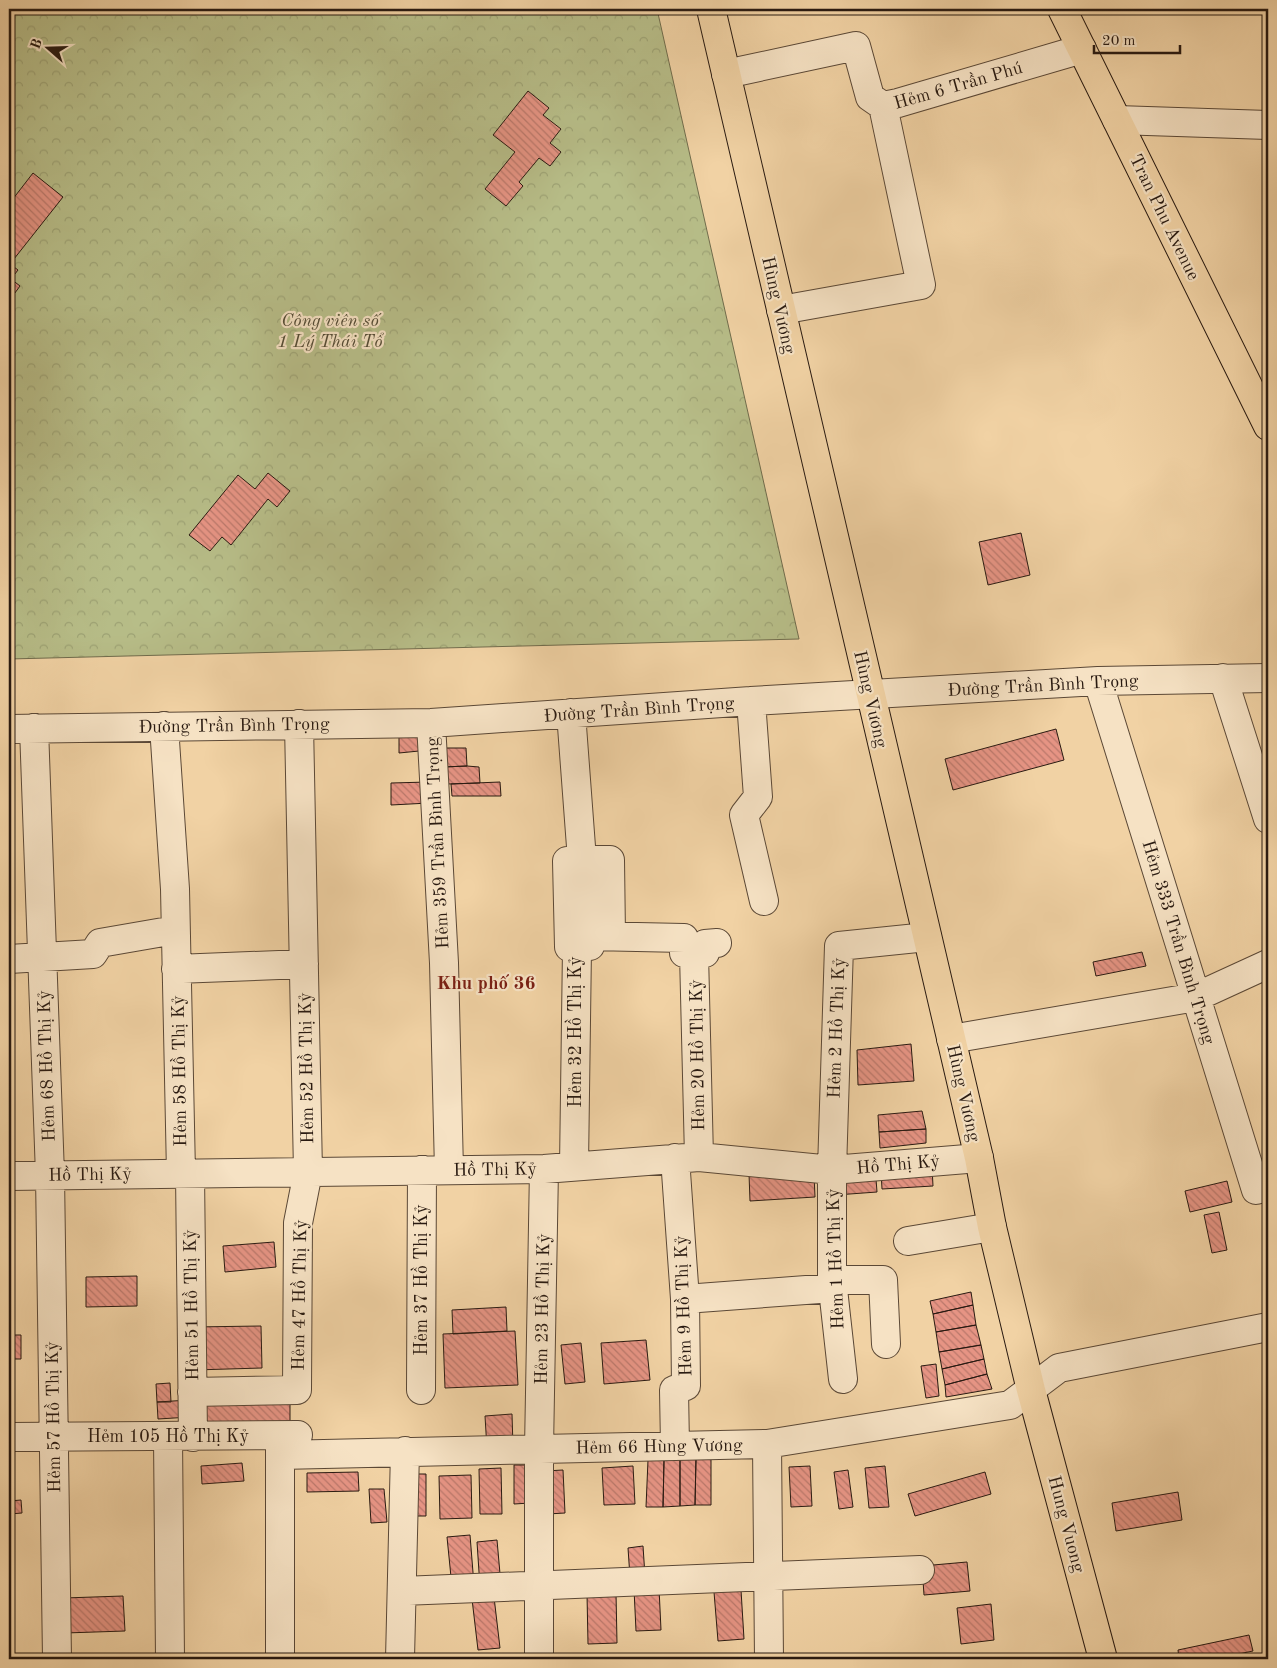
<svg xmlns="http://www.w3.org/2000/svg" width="1277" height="1668" viewBox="0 0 1277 1668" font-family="'Old Standard TT',serif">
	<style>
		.forest { fill: url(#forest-crowns); stroke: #706c4c }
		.building { fill: url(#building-back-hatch); stroke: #291a11 }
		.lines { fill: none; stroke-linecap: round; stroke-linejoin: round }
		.minor-casing { stroke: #5b4836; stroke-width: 30 }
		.major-casing { stroke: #291a11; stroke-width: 30 }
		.minor { stroke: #f6e2c4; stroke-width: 28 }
		.major { stroke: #f1d2a4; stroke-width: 28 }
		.labels { text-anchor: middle; stroke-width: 4.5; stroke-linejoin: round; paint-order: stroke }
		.street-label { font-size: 18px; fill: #291a11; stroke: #f6e2c4 }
		.park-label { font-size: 18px; font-style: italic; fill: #544b35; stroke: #f6e2c4 }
		.neighbourhood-label { font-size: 19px; font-weight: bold; fill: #7a1f14; stroke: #f6e2c4 }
	</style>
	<defs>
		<pattern id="forest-crowns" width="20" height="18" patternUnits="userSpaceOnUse" patternTransform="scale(1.25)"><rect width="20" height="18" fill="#b7bd88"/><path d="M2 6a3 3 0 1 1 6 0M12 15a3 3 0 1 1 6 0" fill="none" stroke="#9da274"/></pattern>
		<pattern id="building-back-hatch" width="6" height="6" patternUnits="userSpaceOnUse" patternTransform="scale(1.25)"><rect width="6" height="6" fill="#e69484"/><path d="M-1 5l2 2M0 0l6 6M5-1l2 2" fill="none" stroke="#ba786b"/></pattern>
	</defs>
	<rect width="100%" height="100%" fill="#f1d2a4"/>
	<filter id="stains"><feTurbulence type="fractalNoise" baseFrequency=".004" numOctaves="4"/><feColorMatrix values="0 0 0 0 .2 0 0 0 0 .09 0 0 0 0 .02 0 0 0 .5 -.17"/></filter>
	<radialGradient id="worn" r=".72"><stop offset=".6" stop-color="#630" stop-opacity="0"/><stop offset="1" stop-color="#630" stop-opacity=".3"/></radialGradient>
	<path class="forest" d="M9,9H657L799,639L9,659Z"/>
	<path class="building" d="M528,91L549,108L543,115L561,129L550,143L561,152L550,166L539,158L519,182L523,186L506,206L485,189L515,152L493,135Z
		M33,173L63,197L10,264L18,270L11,279L20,286L9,301V204Z
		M268,473L290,491L277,507L268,499L231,545L222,537L210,551L189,535L238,475L255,489Z
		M1021,533L1030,575L988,585L979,542Z
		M419,726V751L399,753V728Z
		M1056,729L1064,760L953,790L945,759Z
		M443,748H466L467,766L443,767Z
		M467,766L479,767L480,783L447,784L443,767Z
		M428,782L429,803L391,805V783Z
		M500,782L501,796H452L451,784Z
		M1142,952L1146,966L1096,976L1093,962Z
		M911,1044L914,1081L858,1085L857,1050Z
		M922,1111L926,1129L879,1132L878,1115Z
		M926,1129V1143L880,1148L879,1132Z
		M932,1167L933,1186L882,1189L881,1171Z
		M749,1174L814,1175L815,1197L750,1201Z
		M876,1179L877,1192L836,1195V1180Z
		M1227,1181L1232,1202L1190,1212L1185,1191Z
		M1219,1212L1227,1250L1212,1253L1204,1215Z
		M274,1242L276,1267L225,1272L223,1246Z
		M137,1276V1306L86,1307V1277Z
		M971,1292L973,1305L933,1314L930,1301Z
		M973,1305L976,1325L936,1332L933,1314Z
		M506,1307L507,1331L453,1334L452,1310Z
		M976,1325L981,1345L939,1352L936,1332Z
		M261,1326L262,1368L194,1370L193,1327Z
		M515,1331L518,1385L445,1388L443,1334Z
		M9,1335H21V1359H9Z
		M646,1340L650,1380L604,1384L601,1343Z
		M581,1343L585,1382L565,1384L561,1345Z
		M981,1345L984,1359L942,1369L939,1352Z
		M984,1359L987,1374L945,1385L942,1369Z
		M936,1364L939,1396L926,1398L921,1366Z
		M987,1374L992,1389L946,1397L945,1385Z
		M170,1383L171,1402H157L156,1384Z
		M203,1393H290V1433H204Z
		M189,1400L190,1417L158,1419L157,1402Z
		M512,1414L513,1447L487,1449L485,1416Z
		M680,1458V1506L663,1507L664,1460Z
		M680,1458H696L695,1505L680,1506Z
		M696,1458H711V1505H695Z
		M648,1460H664L663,1507H646Z
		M242,1463L244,1481L202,1484L201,1466Z
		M514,1465H529L530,1503L514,1504Z
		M633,1466L635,1504L604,1505L602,1468Z
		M810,1466L812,1506L791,1507L789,1467Z
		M885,1466L889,1507L869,1508L865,1468Z
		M501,1468L502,1514H480L479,1469Z
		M563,1470L565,1513L547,1514L545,1471Z
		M848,1470L853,1507L839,1509L834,1472Z
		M358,1472L359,1491L307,1492V1473Z
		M985,1472L991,1494L915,1516L908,1494Z
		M413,1474H426V1516H413Z
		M471,1475L472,1518L440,1519L439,1476Z
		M369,1489H384L387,1522L371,1523Z
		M1178,1492L1182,1520L1116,1531L1112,1503Z
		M21,1500L22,1513L9,1514V1501Z
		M470,1535L474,1585L452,1587L447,1537Z
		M497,1540L501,1585L480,1587L477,1542Z
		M643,1546L645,1576L630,1577L628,1548Z
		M967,1562L970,1591L924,1595L922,1566Z
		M1265,1577H1268V1614H1266Z
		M659,1588L661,1630L636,1631L634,1589Z
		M741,1590L744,1639L718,1641L714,1592Z
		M616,1593L617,1643L588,1644L587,1594Z
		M123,1596L125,1631L65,1633L64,1598Z
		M494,1597L500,1648L478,1650L472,1599Z
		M991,1604L994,1640L961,1644L957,1608Z
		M1249,1635L1253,1651L1214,1659H1179L1178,1650Z"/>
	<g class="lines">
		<g class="minor-casing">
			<path id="minor" d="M726,74L856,46L870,97L883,106L898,103L1082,49
				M1117,120L1268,125
				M781,310L921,285L883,106
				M1223,678L1268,819
				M1098,681L1256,1190L1268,1187
				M751,701L758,797L744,815L764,901
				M571,713L582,860H591L590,946L577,948
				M431,723L444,963L449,1170
				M164,726L175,889L181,1173
				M34,728L50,1175L57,1659
				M9,729L431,723L751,701L1098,681L1268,678
				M591,860H610L611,936
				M590,936L684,938V953H705V944L717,943
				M694,954L699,1157
				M9,959L93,954L100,943L175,930
				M176,969L304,964
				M951,1039L1196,997L1268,964
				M574,1166L577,948L569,947L567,861L582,860
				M190,1173L193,1437
				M9,1176L544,1169L699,1157L832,1170L979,1158
				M908,1241L992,1227
				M832,1280H883L886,1344
				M685,1299L833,1288
				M843,1379L832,1280V1170L839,946L927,937
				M421,1390L422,1170
				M192,1392L297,1390L298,1223L308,1172L299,724
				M9,1437L298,1435
				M168,1437L170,1659
				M767,1444L769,1659
				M675,1446L674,1390L686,1386L685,1299L675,1158
				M280,1455L767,1444L1010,1405L1059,1368L1268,1327
				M402,1591L920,1570
				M280,1659V1438
				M400,1659L405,1451
				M539,1659V1449L544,1169"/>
		</g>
		<g class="major-casing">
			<path id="major" d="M711,9L979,1158L992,1227L1031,1390L1103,1659
				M1062,9L1268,426"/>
		</g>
		<use href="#minor" class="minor"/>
		<use href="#major" class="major"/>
	</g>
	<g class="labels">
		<g class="street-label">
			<text transform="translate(958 85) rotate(-16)" y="6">Hẻm 6 Trần Phú</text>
			<text transform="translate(1165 217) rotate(64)" y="6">Tran Phu Avenue</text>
			<text transform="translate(779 305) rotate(77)" y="6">Hùng Vương</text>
			<text transform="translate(1043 685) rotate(-3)" y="6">Đường Trần Bình Trọng</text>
			<text transform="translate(871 699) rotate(77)" y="6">Hùng Vương</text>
			<text transform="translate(639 709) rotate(-4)" y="6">Đường Trần Bình Trọng</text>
			<text transform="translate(234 725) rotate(-1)" y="6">Đường Trần Bình Trọng</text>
			<text transform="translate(437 843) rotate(-93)" y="6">Hẻm 359 Trần Bình Trọng</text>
			<text transform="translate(1179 942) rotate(73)" y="6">Hẻm 333 Trần Bình Trọng</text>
			<text transform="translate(836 1028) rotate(-88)" y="6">Hẻm 2 Hồ Thị Kỷ</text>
			<text transform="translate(575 1032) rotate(-90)" y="6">Hẻm 32 Hồ Thị Kỷ</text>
			<text transform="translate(697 1055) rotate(-91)" y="6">Hẻm 20 Hồ Thị Kỷ</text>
			<text transform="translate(46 1066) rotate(-92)" y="6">Hẻm 68 Hồ Thị Kỷ</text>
			<text transform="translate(306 1068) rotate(-91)" y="6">Hẻm 52 Hồ Thị Kỷ</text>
			<text transform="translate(179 1071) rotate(-91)" y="6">Hẻm 58 Hồ Thị Kỷ</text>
			<text transform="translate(964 1093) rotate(77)" y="6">Hùng Vương</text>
			<text transform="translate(898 1164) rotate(-5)" y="6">Hồ Thị Kỷ</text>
			<text transform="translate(495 1169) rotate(-1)" y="6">Hồ Thị Kỷ</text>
			<text transform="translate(90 1174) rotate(-1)" y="6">Hồ Thị Kỷ</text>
			<text transform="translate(835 1259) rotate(-92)" y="6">Hẻm 1 Hồ Thị Kỷ</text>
			<text transform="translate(421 1280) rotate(-90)" y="6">Hẻm 37 Hồ Thị Kỷ</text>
			<text transform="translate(299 1295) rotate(-89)" y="6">Hẻm 47 Hồ Thị Kỷ</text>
			<text transform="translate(191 1305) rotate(-91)" y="6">Hẻm 51 Hồ Thị Kỷ</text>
			<text transform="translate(683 1306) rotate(-92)" y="6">Hẻm 9 Hồ Thị Kỷ</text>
			<text transform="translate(542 1309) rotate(-89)" y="6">Hẻm 23 Hồ Thị Kỷ</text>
			<text transform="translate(53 1417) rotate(-91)" y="6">Hẻm 57 Hồ Thị Kỷ</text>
			<text x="168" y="1442">Hẻm 105 Hồ Thị Kỷ</text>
			<text transform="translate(659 1446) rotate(-1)" y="6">Hẻm 66 Hùng Vương</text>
			<text transform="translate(1067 1524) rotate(75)" y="6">Hung Vuong</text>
		</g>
		<g class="park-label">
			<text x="330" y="326">Công viên số<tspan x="330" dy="21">1 Lý Thái Tổ</tspan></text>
		</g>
		<g class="neighbourhood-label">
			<text x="486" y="989">Khu phố 36</text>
		</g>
	</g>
	<rect width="1277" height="1668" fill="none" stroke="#f1d2a4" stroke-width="30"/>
	<rect x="10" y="10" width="1257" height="1648" fill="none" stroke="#291a11" stroke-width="2.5"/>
	<rect x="15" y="15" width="1247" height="1638" fill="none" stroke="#291a11"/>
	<g transform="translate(48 48) rotate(290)" stroke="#f6e2c4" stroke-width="4" paint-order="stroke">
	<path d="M0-4L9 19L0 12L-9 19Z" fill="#291a11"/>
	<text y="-8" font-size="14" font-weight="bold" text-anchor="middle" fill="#291a11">B</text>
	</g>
	<path d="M1094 45v8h86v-8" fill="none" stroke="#291a11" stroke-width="2.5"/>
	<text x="1102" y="45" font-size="15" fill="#291a11" stroke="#f6e2c4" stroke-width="4" paint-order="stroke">20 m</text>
	<rect width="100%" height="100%" filter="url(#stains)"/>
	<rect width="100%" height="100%" fill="url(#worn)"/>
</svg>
